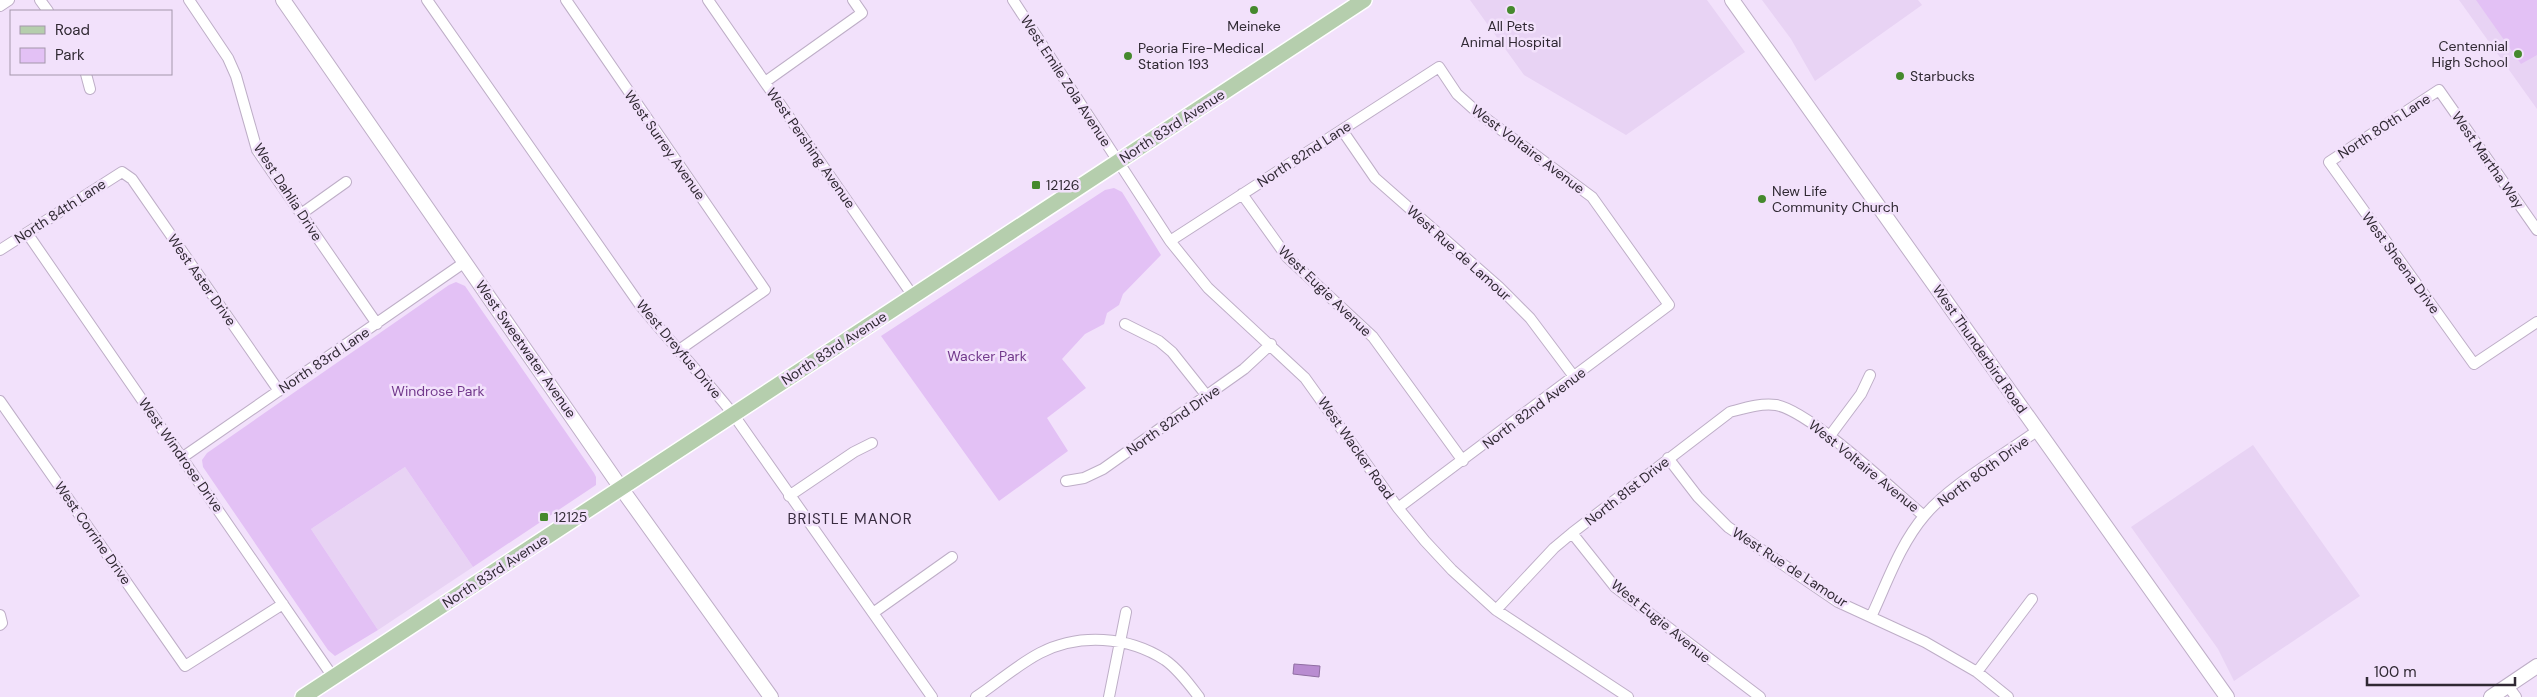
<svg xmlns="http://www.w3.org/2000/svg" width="2537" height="697" viewBox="0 0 2537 697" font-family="'DM Sans',sans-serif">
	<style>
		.built { fill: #e8d3f4 }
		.green { fill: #e3c1f5 }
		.water { fill: #b98cd1; stroke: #906ea2 }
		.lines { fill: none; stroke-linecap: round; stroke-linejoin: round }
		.street-casing { stroke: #beaec7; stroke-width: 12 }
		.secondary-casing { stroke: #beaec7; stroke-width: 16 }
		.primary-casing { stroke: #fff; stroke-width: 18 }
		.street { stroke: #fff; stroke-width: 10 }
		.secondary { stroke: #fff; stroke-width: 14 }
		.primary { stroke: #b5cead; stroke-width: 15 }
		.poi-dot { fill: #45892d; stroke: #f2e1fb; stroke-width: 2 }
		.labels { text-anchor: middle; stroke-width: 5; stroke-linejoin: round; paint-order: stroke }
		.poi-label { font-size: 14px; fill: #302933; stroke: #f2e1fb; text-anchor: start }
		.street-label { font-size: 14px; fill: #302933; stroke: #f2e1fb }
		.park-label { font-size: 14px; fill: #72398c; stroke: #f2e1fb }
		.neighbourhood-label { font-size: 15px; letter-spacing: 1px; fill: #392c40; stroke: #f2e1fb }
	</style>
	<rect width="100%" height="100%" fill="#f2e1fb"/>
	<path class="built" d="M1470,0H1707L1745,52L1626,135L1524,75Z
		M1762,0H1918L1922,5L1815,81L1791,39Z
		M2459,0H2537V109Z
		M2253,445L2360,596L2234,681L2218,649L2131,527Z
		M405,467L473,567L378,630L311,529Z"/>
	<path class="green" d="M2476,0H2537V55L2521,64Z
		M1114,188L1122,192L1161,255L1123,294L1119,305L1107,313L1104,324L1085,334L1062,359L1086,388L1047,418L1068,451L999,501L881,336L1105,190Z
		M456,282L465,286L594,473L596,477V485L473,567L405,467L311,529L378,630L335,656L328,650L203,467L202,460L207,453L449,285Z"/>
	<path class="water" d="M1294,664L1320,666L1319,677L1293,674Z"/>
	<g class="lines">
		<g class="street-casing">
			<path id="street" d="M40,0L48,11
				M189,0L228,58L236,76L257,150L377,324
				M427,0L640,305C670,342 703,376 733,414L932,697
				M566,0L765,290L679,350
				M708,0L913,296
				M1013,0L1170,241L1208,288L1305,378L1398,508L1425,541L1452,570L1496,610L1628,697
				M0,6L9,0
				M86,74L90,89
				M765,82L862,13L853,0
				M1342,130L1375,178L1499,287L1530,318L1575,378
				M1242,194L1287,257L1373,337L1463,461
				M301,214L346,182
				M2537,230L2439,90L2329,162L2474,364L2537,322
				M27,233L333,677
				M1170,241L1439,67L1457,94L1477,112L1592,197L1669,305L1398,508
				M0,250L122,172L132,179L279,391
				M1125,324L1159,341L1172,352L1207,396
				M0,401L185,666L283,604
				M1829,437L1861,394L1870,375
				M183,457L465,262
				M1668,458L1698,497L1728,527L1838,602L1925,642L1977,672L2008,697
				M1066,481L1084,478L1103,469L1244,369L1271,344
				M789,496L854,452L872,443
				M1572,533L1615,587L1760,697
				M1496,610L1554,548L1572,533L1730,412C1745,408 1760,403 1776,405C1810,411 1894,491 1924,516
				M873,613L952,557
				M0,615L2,623L0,625
				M1871,617C1887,583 1900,544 1925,515C1952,483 2003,456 2038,430
				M1977,672L2032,599
				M2508,686L2516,697
				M976,697C997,683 1017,665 1040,653C1079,633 1128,636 1165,660C1178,669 1189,684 1199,697
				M1109,697L1126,612"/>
		</g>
		<g class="secondary-casing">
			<path id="secondary" d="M283,0L621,488L771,697
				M1732,0L2227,697
				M2491,697L2537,666"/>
		</g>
		<g class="primary-casing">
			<path id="primary" d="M303,697L1364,0"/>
		</g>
		<use href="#street" class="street"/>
		<use href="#secondary" class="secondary"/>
		<use href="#primary" class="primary"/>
	</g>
	<g class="poi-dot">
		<circle cx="1254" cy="10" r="5"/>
		<circle cx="1511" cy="10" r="5"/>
		<circle cx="2518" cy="54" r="5"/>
		<circle cx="1128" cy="56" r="5"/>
		<circle cx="1900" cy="76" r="5"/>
		<rect x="1031" y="180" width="10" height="10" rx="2.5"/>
		<circle cx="1762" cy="199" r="5"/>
		<rect x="539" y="512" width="10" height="10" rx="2.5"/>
	</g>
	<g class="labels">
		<g class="poi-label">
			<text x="1254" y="31" text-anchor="middle">Meineke</text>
			<text x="1511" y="31" text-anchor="middle">All Pets<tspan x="1511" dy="16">Animal Hospital</tspan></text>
			<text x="2508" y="51" text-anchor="end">Centennial<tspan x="2508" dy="16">High School</tspan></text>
			<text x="1138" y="53">Peoria Fire-Medical<tspan x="1138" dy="16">Station 193</tspan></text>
			<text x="1910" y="81">Starbucks</text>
			<text x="1046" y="190">12126</text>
			<text x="1772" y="196">New Life<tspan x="1772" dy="16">Community Church</tspan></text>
			<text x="554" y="522">12125</text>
		</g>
		<g class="street-label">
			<text transform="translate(1066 81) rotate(57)" y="5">West Emile Zola Avenue</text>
			<text transform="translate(1172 126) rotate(-33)" y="5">North 83rd Avenue</text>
			<text transform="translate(2384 126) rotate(-33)" y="5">North 80th Lane</text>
			<text transform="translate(665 145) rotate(55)" y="5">West Surrey Avenue</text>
			<text transform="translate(811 148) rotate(55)" y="5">West Pershing Avenue</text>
			<text transform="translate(1528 149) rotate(37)" y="5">West Voltaire Avenue</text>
			<text transform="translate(1304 154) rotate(-33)" y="5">North 82nd Lane</text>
			<text transform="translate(2488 160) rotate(55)" y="5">West Martha Way</text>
			<text transform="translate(288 192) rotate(57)" y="5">West Dahlia Drive</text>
			<text transform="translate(60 211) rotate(-33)" y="5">North 84th Lane</text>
			<text transform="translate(1459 253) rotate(42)" y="5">West Rue de Lamour</text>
			<text transform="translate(2401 263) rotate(54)" y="5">West Sheena Drive</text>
			<text transform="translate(202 280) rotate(55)" y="5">West Aster Drive</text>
			<text transform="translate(1325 291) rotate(44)" y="5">West Eugie Avenue</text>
			<text transform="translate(834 348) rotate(-33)" y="5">North 83rd Avenue</text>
			<text transform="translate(526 349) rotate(55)" y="5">West Sweetwater Avenue</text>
			<text transform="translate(679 349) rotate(50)" y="5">West Dreyfus Drive</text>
			<text transform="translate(1980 349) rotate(55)" y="5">West Thunderbird Road</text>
			<text transform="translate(324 360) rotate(-34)" y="5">North 83rd Lane</text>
			<text transform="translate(1534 408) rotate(-37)" y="5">North 82nd Avenue</text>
			<text transform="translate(1173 420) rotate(-35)" y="5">North 82nd Drive</text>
			<text transform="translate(1356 448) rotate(55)" y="5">West Wacker Road</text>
			<text transform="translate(181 455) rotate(55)" y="5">West Windrose Drive</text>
			<text transform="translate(1864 466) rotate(39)" y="5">West Voltaire Avenue</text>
			<text transform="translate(1983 471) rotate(-36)" y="5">North 80th Drive</text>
			<text transform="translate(1627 491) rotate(-38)" y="5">North 81st Drive</text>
			<text transform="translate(93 533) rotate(55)" y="5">West Corrine Drive</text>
			<text transform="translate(1790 567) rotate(33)" y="5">West Rue de Lamour</text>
			<text transform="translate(495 571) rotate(-33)" y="5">North 83rd Avenue</text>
			<text transform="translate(1661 621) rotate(39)" y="5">West Eugie Avenue</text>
		</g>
		<g class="park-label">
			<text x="987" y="361">Wacker Park</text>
			<text x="438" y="396">Windrose Park</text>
		</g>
		<g class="neighbourhood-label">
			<text x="850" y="524">BRISTLE MANOR</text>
		</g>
	</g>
	<rect x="10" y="10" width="162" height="65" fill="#f2e1fb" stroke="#a497ab"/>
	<rect x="20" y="26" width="25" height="8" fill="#b5cead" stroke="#a497ab"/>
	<text x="55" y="35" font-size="15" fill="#302933">Road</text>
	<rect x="20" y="48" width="25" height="15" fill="#e3c1f5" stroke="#a497ab"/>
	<text x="55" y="60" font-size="15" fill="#302933">Park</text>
	<path d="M2367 677v8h148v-8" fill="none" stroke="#302933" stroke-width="2.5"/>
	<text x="2374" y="677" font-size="15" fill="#302933" stroke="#f2e1fb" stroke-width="4" paint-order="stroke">100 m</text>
</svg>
